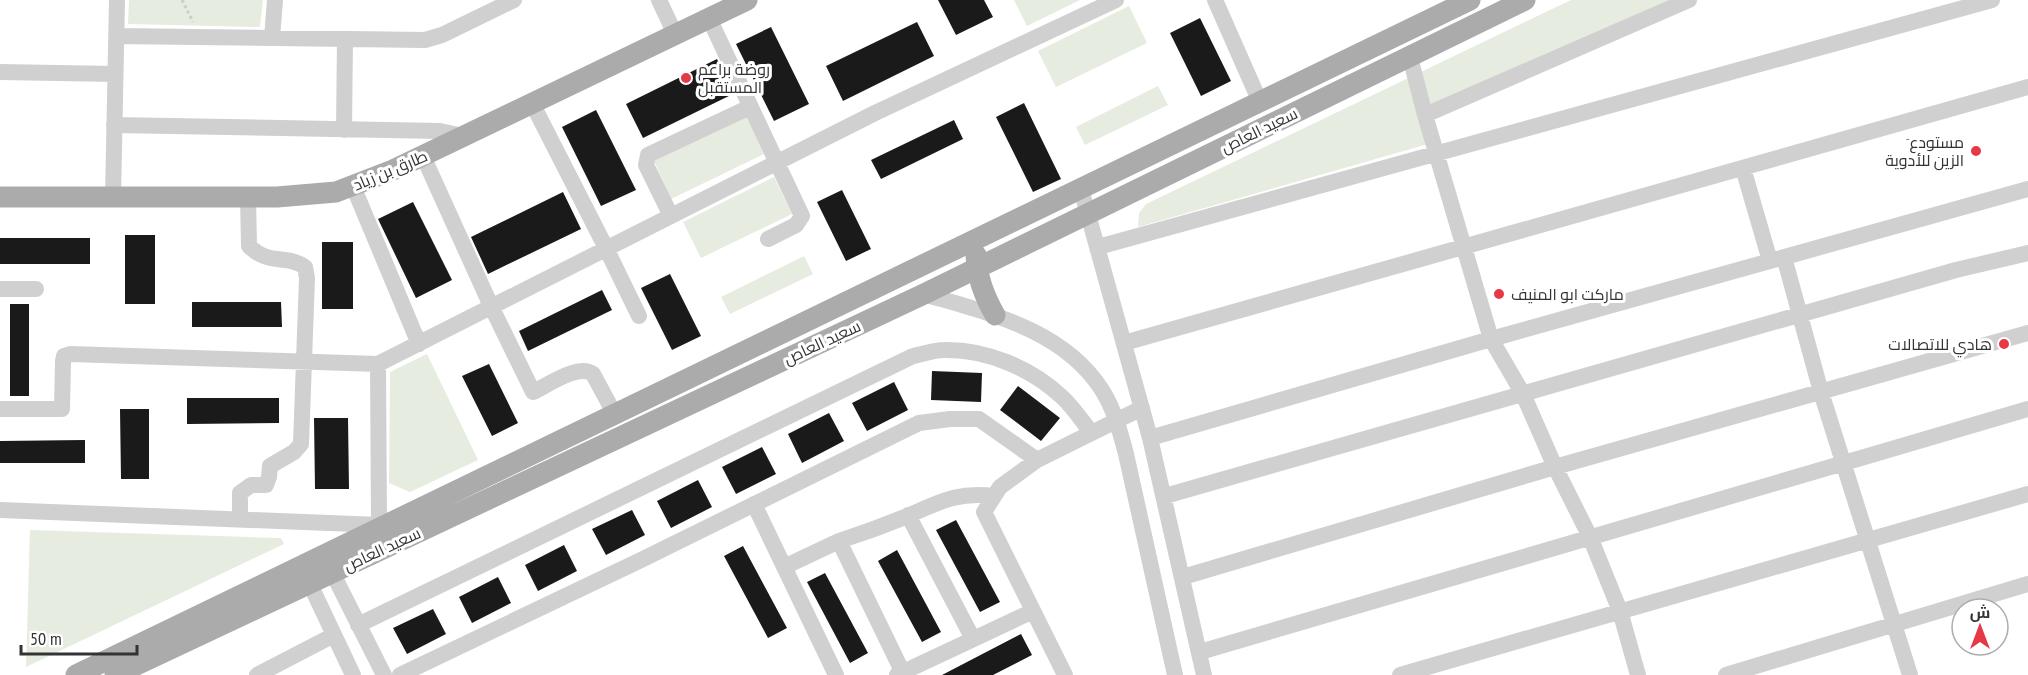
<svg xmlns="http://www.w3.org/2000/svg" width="2028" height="675" viewBox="0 0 2028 675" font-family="'PT Sans Narrow',Cairo,sans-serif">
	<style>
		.green { fill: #e6ecdf }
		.building { fill: #1a1a1a }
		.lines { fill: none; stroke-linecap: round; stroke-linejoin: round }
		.path { stroke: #cdcdcd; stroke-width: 3; stroke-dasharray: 3 3; stroke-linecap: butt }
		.minor { stroke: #d0d0d0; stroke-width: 16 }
		.major { stroke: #ababab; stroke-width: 21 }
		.poi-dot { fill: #e63946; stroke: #fff; stroke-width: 2 }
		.labels { text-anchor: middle; stroke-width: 6; stroke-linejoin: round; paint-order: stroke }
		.poi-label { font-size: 16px; fill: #333; stroke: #fff; text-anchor: start }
		.street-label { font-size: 16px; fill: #333; stroke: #fff }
	</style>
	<rect width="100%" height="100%" fill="#fff"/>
	<path class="green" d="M129,0H263L260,27L128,24Z
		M1014,0H1080L1027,26Z
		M1571,0H1675L1418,115L1428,144L1138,227L1139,213L1146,204Z
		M1129,6L1147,43L1056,87L1038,51Z
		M1158,86L1168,105L1085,145L1076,127Z
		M747,117L764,154L671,199L654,161Z
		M774,177L792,214L701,258L683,222Z
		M804,256L813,274L730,314L721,297Z
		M427,354L478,460L410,492L389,483L390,372Z
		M30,530L281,538L284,544L26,667Z"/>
	<path class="building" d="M938,0H984L993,17L956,35Z
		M1200,18L1231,81L1201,96L1170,33Z
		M917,22L934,56L843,101L826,66Z
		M771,27L809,104L774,121L736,44Z
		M717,59L733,94L643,138L626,104Z
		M1024,103L1061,179L1033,192L996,117Z
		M596,110L636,190L601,206L562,127Z
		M954,120L963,139L881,179L871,160Z
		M842,190L871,249L846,261L817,202Z
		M563,192L581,229L488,274L471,237Z
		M413,202L452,280L416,298L378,219Z
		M125,235H155V304H125Z
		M0,238H90V264H0Z
		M322,242H353V309H322Z
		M670,274L701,336L672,350L641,288Z
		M602,290L612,310L528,351L519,331Z
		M192,302H281L282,327H192Z
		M10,304H29V396H10Z
		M489,364L518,423L492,436L462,376Z
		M932,371L982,373L981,402L931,400Z
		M894,382L908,410L867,431L852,403Z
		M1018,386L1060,418L1041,441L1000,410Z
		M187,398H279V423L187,424Z
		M120,409H149V479H121Z
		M829,413L844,441L802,463L788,434Z
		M314,418H348L349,489H315Z
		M85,440V463H0V441Z
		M762,447L776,474L736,494L722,467Z
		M698,480L712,507L671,528L657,501Z
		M632,510L645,535L606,555L592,529Z
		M956,520L1000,602L980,612L936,530Z
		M564,545L577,571L538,591L525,565Z
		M743,546L787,628L768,638L724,556Z
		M897,550L941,632L922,642L878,561Z
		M825,573L868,653L850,663L807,582Z
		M498,577L511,603L472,623L459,597Z
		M433,609L446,634L407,654L393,628Z
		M1021,634L1032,655L993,675H942Z"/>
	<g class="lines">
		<path class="path" d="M182,0L193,22"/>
		<path class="minor" d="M659,0L675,34
			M1215,0L1260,102
			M709,18L802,216L796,225L768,239
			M116,36L425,40L442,35L514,0
			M272,38L275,0
			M1410,57L1425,115L1491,339L1523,394L1555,467L1590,537L1620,611L1638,675
			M0,72L115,74
			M532,103L606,248L639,316
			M1425,115L1689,0
			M114,125L440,131L463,136
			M344,130L345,39
			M423,156L491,306L533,392C548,385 579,363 593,374L614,413
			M1743,168L1770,261
			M353,186L419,344
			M1081,189L1150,438L1204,675
			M113,197L117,0
			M671,216L646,165L648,155L750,107
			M1098,247L1992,0
			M1784,257L1821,392L1910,675
			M0,289H36
			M924,294C988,313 1063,329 1102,390C1114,409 1120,431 1126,454L1175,675
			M1124,343L2028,87
			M0,409H62L63,361L64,356L70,354L378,364L875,113L1116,0
			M1150,438L1491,339L2028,189
			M1165,496L1956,270L2028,253
			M754,504L836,675
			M0,510L379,525L378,364
			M908,515L973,639
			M240,519V493L251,485H266L269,477L270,466L294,452L301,444L307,278L305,267C286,254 269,266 249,246L248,197
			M784,567L839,541
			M332,572L384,675
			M1183,577L1555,467L2028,333
			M309,582L353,675
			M358,625L913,356C923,354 934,350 944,350C986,349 1031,368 1062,397C1073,407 1082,421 1091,432
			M1200,652L2028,409
			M257,675L334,635
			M400,675L641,560L919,423L950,419H979L1037,460
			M897,675L1033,611
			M904,675L839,541C861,534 883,526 905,517C938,503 956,491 994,496
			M1065,675L984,512L1000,487L1037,460L1142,408
			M1400,675L2028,494
			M1726,675L2028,584"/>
		<path class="major" d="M0,197H277L336,192L393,170L747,0
			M976,255C977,278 984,296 995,315
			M76,675C539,446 1006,226 1470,0
			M115,675L924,294L1525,0"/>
	</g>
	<g class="poi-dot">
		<circle cx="686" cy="78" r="6"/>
		<circle cx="1976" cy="151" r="6"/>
		<circle cx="1499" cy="294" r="6"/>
		<circle cx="2004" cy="344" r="6"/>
	</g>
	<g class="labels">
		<g class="poi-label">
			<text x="698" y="75">روضة براعم<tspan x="698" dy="18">المستقبل</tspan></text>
			<text x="1964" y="148" text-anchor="end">َ مستودع<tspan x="1964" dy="18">الزين للأدوية</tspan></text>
			<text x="1511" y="300">ماركت ابو المنيف</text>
			<text x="1992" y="350" text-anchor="end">هادي للاتصالات</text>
		</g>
		<g class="street-label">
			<text transform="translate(1259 130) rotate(-26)" y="6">سعيد العاص</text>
			<text transform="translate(390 170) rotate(-23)" y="6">طارق بن زياد</text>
			<text transform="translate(822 342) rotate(-25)" y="6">سعيد العاص</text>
			<text transform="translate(382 549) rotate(-25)" y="6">سعيد العاص</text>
		</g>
	</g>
	<g transform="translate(1980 627)"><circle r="28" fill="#ffffff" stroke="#adadad" stroke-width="1.5"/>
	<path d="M0-4.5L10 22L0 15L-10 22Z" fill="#e63946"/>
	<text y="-9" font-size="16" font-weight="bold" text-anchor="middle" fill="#333333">ش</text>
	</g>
	<path d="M21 645v9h116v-9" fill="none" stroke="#333333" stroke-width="3"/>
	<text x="30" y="645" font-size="18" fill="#333333" stroke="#ffffff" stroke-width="4.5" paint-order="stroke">50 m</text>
</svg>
